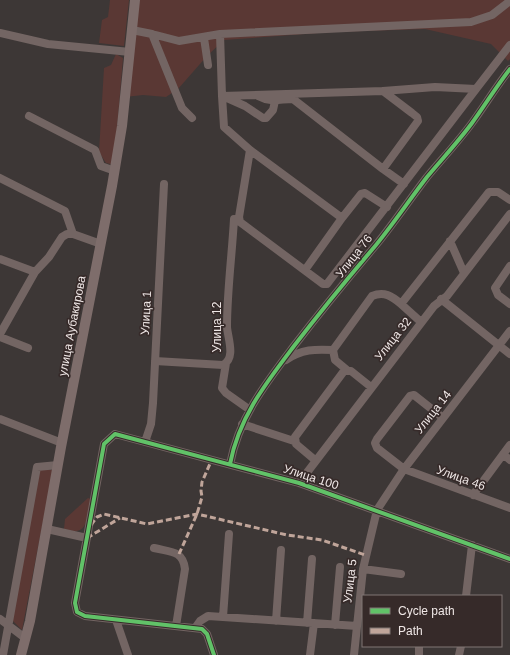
<svg xmlns="http://www.w3.org/2000/svg" width="510" height="655" viewBox="0 0 510 655" font-family="Helvetica,sans-serif">
	<style>
		.green { fill: #5a3834 }
		.lines { fill: none; stroke-linecap: round; stroke-linejoin: round }
		.minor { stroke: #736563; stroke-width: 8 }
		.major { stroke: #7e6d6b; stroke-width: 10 }
		.quiet { stroke: #c0a59a; stroke-width: 3; stroke-dasharray: 6 3; stroke-linecap: butt }
		.cycleway-casing { stroke: #362a29; stroke-width: 6 }
		.cycleway { stroke: #61c268; stroke-width: 4 }
		.labels { text-anchor: middle; stroke-width: 3.5; stroke-linejoin: round; paint-order: stroke }
		.street-label { font-size: 12px; fill: #efe7e6; stroke: #362a29 }
	</style>
	<rect width="100%" height="100%" fill="#3d3736"/>
	<path class="green" d="M110,0H129L124,46L99,43L102,20L108,17Z
		M135,0H510V59L508,61L491,44L425,29L332,32L224,40L207,56L178,89L166,97L143,95L125,97Z
		M116,54L123,58L114,165L106,163L99,152L104,68L111,65Z
		M40,469L53,470L22,630L12,620Z
		M88,498L91,499C89,507 89,529 77,531C74,532 68,530 64,529L65,519Z"/>
	<g class="lines">
		<path class="minor" d="M132,30L152,34
			M0,33L48,44L130,52
			M220,34L222,96L383,91L412,113L417,117L418,121L383,169L293,99C280,99 271,103 258,96
			M204,38L208,65
			M383,91L435,87L476,89L510,45
			M222,96L224,127L250,150L239,217L240,222L323,284H327L476,89
			M227,98L245,106L263,118H266L273,110L275,101
			M29,116L95,150L101,166L115,171
			M192,118L182,108L152,34L179,41L220,34L471,22L492,15L510,1
			M250,150L342,218L361,194L365,193L387,207
			M383,169L404,184
			M0,178L65,211L73,234
			M450,241L464,273
			M0,259L35,272
			M510,266L495,288L498,295L510,304
			M305,270L342,218
			M441,299L510,354
			M421,322L401,304L489,192H498L510,200
			M0,334L35,272L49,257L62,237L67,234H73L101,244
			M0,337L28,348
			M286,360C301,349 316,349 333,350
			M155,361L223,365C236,358 228,339 227,327C227,292 232,255 234,219
			M226,363L222,388L226,393L250,410
			M347,370L335,360L333,350L372,296C384,291 392,296 401,304
			M443,418L414,395L410,396L377,439L375,443L377,448L404,469L510,508
			M0,419L62,443
			M242,424L294,441
			M145,442L151,424L153,403L164,184
			M503,454L510,460
			M315,460L296,444L295,437L344,371H351L371,387
			M230,464C239,417 266,383 294,346C321,311 348,278 376,245C394,223 410,199 427,177C442,159 458,142 472,123C485,105 496,87 510,69
			M299,483L434,306L447,296L510,214
			M473,495L510,445
			M47,529L87,538
			M154,548C170,552 183,550 185,569L176,626
			M363,569L401,574
			M466,596L472,545
			M223,617L229,534
			M0,619L25,638
			M116,620L128,655
			M276,621L281,550
			M307,623L312,559
			M335,625L340,567
			M195,628L200,621L208,616L357,626
			M3,655L37,467L58,465
			M214,655L207,634L202,629L85,616L77,612L75,603L104,444L115,434L299,483L510,559
			M310,655L314,623
			M354,655L363,569L377,510L404,469L510,331
			M419,655V646
			M459,655L461,646"/>
		<path class="major" d="M21,655L30,621L61,447L112,186L122,126L135,0"/>
		<path class="quiet" d="M91,525L97,517L104,514L147,524L197,514L287,535L322,540L365,555
			M87,538L120,518
			M179,554L197,514L202,497L201,491L202,482L212,459"/>
		<g class="cycleway-casing">
			<path id="cycleway" d="M230,464C239,417 266,383 294,346C321,311 348,278 376,245C394,223 410,199 427,177C442,159 458,142 472,123C485,105 496,87 510,69
				M214,655L207,634L202,629L85,616L77,612L75,603L104,444L115,434L299,483L510,559"/>
		</g>
		<use href="#cycleway" class="cycleway"/>
	</g>
	<g class="labels">
		<g class="street-label">
			<text transform="translate(354 256) rotate(-52)" y="4">Улица 76</text>
			<text transform="translate(146 313) rotate(-87)" y="4">Улица 1</text>
			<text transform="translate(72 326) rotate(-79)" y="4">улица Аубакирова</text>
			<text transform="translate(217 327) rotate(-90)" y="4">Улица 12</text>
			<text transform="translate(393 339) rotate(-52)" y="4">Улица 32</text>
			<text transform="translate(433 412) rotate(-52)" y="4">Улица 14</text>
			<text transform="translate(311 477) rotate(18)" y="4">Улица 100</text>
			<text transform="translate(461 478) rotate(20)" y="4">Улица 46</text>
			<text transform="translate(350 581) rotate(-83)" y="4">Улица 5</text>
		</g>
	</g>
	<rect x="362" y="595" width="140" height="52" fill="#362a29" stroke="#807675"/>
	<rect x="370" y="608" width="20" height="6" fill="#61c268" stroke="#807675"/>
	<text x="398" y="615" font-size="12" fill="#efe7e6">Cycle path</text>
	<rect x="370" y="628" width="20" height="6" fill="#c0a59a" stroke="#807675"/>
	<text x="398" y="635" font-size="12" fill="#efe7e6">Path</text>
</svg>
